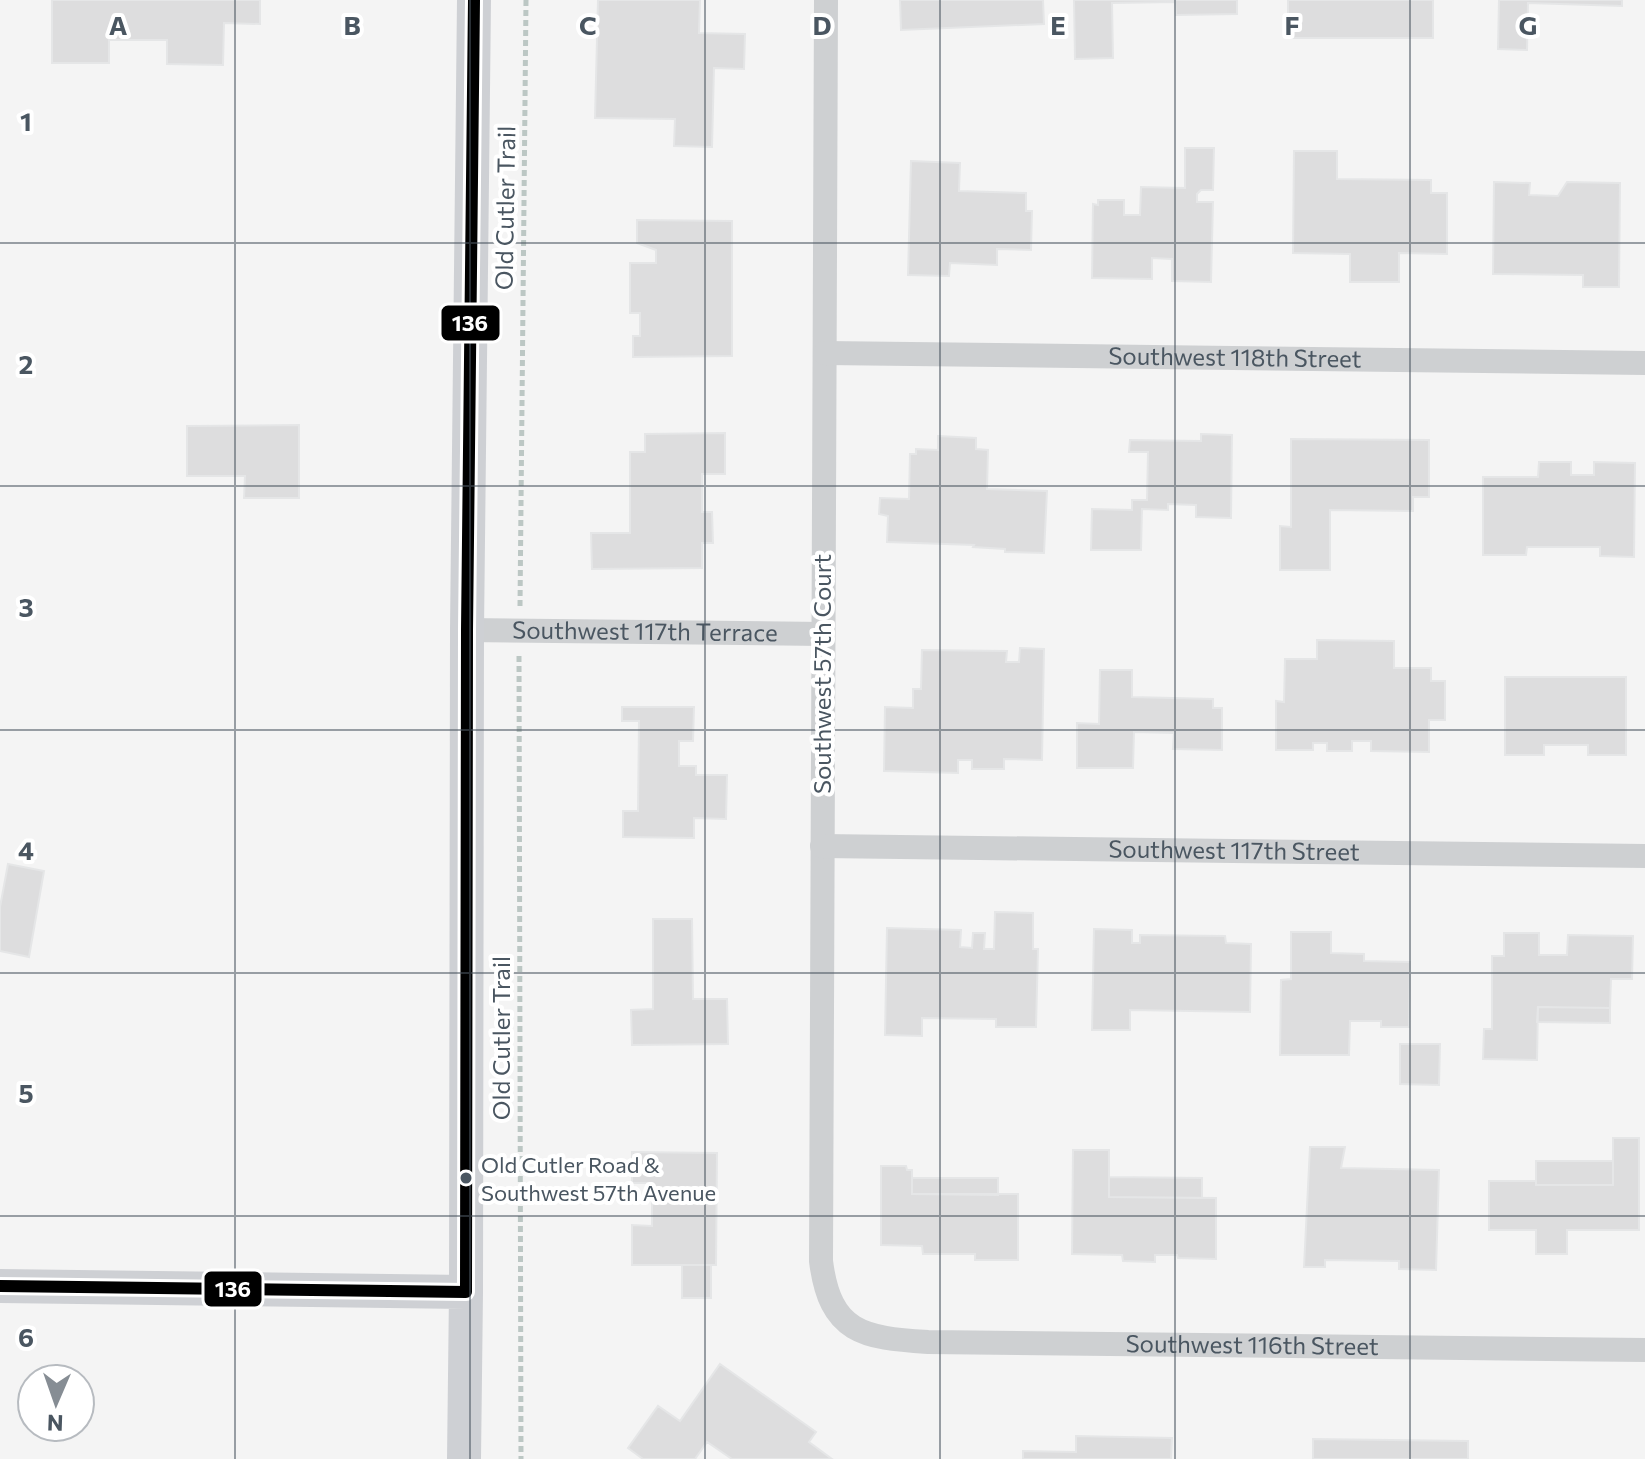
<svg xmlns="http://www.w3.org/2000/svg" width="1645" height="1459" viewBox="0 0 1645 1459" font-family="Commissioner,sans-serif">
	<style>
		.building { fill: #ddddde; stroke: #e5e6e7; stroke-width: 2 }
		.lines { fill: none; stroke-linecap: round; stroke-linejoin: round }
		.path { stroke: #bcc7c4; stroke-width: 5; stroke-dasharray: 6 4; stroke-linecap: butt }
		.minor { stroke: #ced0d2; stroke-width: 24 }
		.secondary { stroke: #ced0d4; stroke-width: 34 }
		.bus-1-casing { stroke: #fff; stroke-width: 18 }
		.bus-1 { stroke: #000; stroke-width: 12 }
		.grid { fill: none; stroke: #4a5661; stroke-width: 2; stroke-opacity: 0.55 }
		.bus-dot { fill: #4a5661; stroke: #fff; stroke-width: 3 }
		.labels { text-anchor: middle; stroke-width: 8; stroke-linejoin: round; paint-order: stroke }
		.bus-label { font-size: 22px; fill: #4a5661; stroke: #fff; text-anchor: start }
		.street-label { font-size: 24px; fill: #4a5661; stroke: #fff }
		.grid-label { font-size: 26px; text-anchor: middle; font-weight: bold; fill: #4a5661; stroke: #fff; stroke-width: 8; stroke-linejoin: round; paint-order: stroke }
		.line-badge { stroke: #fff; stroke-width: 3 }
		.badge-label { font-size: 22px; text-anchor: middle; font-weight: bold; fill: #fff }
	</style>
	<rect width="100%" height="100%" fill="#f4f4f4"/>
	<path class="building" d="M52,0H260V24L224,23L223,65L167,64V40H109V63H52Z
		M598,0H700L699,33L745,34L744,69L714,68L712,147L674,146L675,119L595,118Z
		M900,0H1043L1044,24L901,30Z
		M1074,0H1237V14L1176,15L1175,2L1112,3L1113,58L1075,59Z
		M1288,0H1433V38H1288Z
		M1499,0H1622V6L1528,3L1527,50L1498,49Z
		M1185,148H1214L1213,190H1201L1197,194V202H1213L1211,282L1172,281V259L1152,258V279L1092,278L1093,204L1098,205V200H1124V215H1140L1141,187L1185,188Z
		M1294,151H1337V179L1431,180V193H1447V254L1399,253V282H1350V254L1293,253Z
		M911,161L960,163L959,191L1026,193V211H1032L1031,250L997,249V265L950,263L949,276L908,275Z
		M1494,182L1530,183L1529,195L1558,196L1567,182L1620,183L1619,287H1583V275L1493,274Z
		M637,220L732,221V356L633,357V336H640V313H630V263H656V250L637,243Z
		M299,425V498H244L245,476H187V426Z
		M725,433V474H702V512H712L713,543H702V568L592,569L591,533H630V452H645V434Z
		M1201,434L1232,435L1231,518L1196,517V505L1168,504V510L1142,509L1141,550H1091L1092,509L1132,510V500H1147L1148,452H1129L1130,440L1201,441Z
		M938,436L976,438V449L988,450L987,489L1047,491L1044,553L1005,552V549L973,547L974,545L887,542L888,516L879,514L880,498L909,499L910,454H916V449L938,450Z
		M1291,439L1429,440V497H1413V511L1330,510V570H1280V526L1291,527Z
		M1539,462H1571V475H1594V462L1635,463L1634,557L1600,556V547H1527L1526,555H1483V477H1538Z
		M1317,640L1394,641V668H1431V681H1445V720H1429V752L1371,751V741H1352V751H1327V743H1313V750H1276V701L1284,702L1285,659H1317Z
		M1020,648L1044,649L1042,760L1004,759V769H972V760H958V773L884,771L885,707L913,708V689H921L922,650L1007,651L1006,662H1019Z
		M1100,670H1132V697L1213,699V708H1222V750L1173,749L1174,733L1134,732L1133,768H1077V723L1099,724Z
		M1505,677H1626V755H1588V745H1544V755H1505Z
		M622,707H694L693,741H679V766H696V775H727L726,819L694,818V838L623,837V811H638L639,721H622Z
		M8,864L44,871L29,957L0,951V907Z
		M995,912L1033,913V949H1038L1036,1027H996V1019L922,1018V1036L885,1035L887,928L961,930L960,947L972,948L973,933H985L984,949H994Z
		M653,919H692L693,999H727L728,1044L632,1045L631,1010L653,1009Z
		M1094,929L1132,930V943H1140V935L1225,936L1226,943L1251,944L1250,1012L1130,1010V1030H1092Z
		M1291,932H1331V953L1364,954V961L1410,962L1409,1027H1381V1021H1350L1349,1055H1280L1281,980L1291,979Z
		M1504,933H1539V955H1567L1568,935L1633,936L1632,979H1611L1610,1008L1538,1007L1537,1060L1483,1059L1484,1029H1492V956H1504Z
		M1538,1007L1610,1008V1023L1537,1022Z
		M1400,1044H1440L1439,1085L1400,1084Z
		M1613,1138H1639V1230H1567V1254H1536V1230H1489V1181H1536V1185H1613Z
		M1310,1147H1345L1341,1168L1439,1170L1436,1270L1399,1269V1261L1325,1260V1267H1304Z
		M1073,1150H1109V1197L1216,1198V1259L1178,1258L1177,1255H1155V1262L1123,1261L1122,1255L1072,1254Z
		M632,1152L717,1153L716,1265H632V1225L652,1226V1183H632Z
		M1536,1161H1613V1185H1536Z
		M881,1166H906L907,1170H912V1194H1018V1260H975V1254H923L922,1246L881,1245Z
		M1109,1177L1202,1178V1198L1109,1197Z
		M912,1178H998V1195L912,1194Z
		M682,1265H711V1298H682Z
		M720,1364L816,1432L809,1442L832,1459H732L707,1442L695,1459H643L628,1448L658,1406L680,1421Z
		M1076,1436L1172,1438L1171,1459H1023V1451L1076,1452Z
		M1313,1439L1468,1441V1459H1313Z"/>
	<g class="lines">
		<path class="path" d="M520,606L526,0
			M519,656L521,1459"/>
		<g class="minor">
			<path id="s1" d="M826,0L821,1261C830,1333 863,1338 928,1342L1645,1350"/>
			<path id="s2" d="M825,353L1645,363"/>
			<path id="s3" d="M467,630L823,634"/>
			<path id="s4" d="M822,846L1645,856"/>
		</g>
		<path class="secondary" d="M0,1286L466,1292
			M464,1459L466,1292L467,630L474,0"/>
		<g class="bus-1-casing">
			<path id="bus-1" d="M0,1286L466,1292
				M466,1292L467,630L474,0"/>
		</g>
		<use href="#bus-1" class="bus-1"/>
	</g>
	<path class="grid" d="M235,0V1459M470,0V1459M705,0V1459M940,0V1459M1175,0V1459M1410,0V1459M0,243H1645M0,486H1645M0,730H1645M0,973H1645M0,1216H1645"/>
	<circle class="bus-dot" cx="466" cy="1178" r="7"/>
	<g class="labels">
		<g class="bus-label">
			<text x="481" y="1173">Old Cutler Road &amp;<tspan x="481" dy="28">Southwest 57th Avenue</tspan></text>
		</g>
		<g class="street-label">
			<text transform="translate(506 208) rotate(-89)" y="8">Old Cutler Trail</text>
			<text dy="8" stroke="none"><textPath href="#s2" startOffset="410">Southwest 118th Street</textPath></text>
			<text dy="8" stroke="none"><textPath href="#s3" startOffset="178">Southwest 117th Terrace</textPath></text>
			<text transform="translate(823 674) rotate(-90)" y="8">Southwest 57th Court</text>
			<text dy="8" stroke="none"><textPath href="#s4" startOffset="412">Southwest 117th Street</textPath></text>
			<text transform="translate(502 1038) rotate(-90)" y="8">Old Cutler Trail</text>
			<text dy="8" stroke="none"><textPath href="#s1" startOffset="1738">Southwest 116th Street</textPath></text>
		</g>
	</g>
	<g class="grid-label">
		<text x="118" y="35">A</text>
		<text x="352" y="35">B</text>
		<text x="588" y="35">C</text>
		<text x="822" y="35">D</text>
		<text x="1058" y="35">E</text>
		<text x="1292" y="35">F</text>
		<text x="1528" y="35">G</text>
		<text x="26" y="131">1</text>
		<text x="26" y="374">2</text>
		<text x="26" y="617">3</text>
		<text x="26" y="860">4</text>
		<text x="26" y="1103">5</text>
		<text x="26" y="1347">6</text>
	</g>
	<g class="line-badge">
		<rect x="440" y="304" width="61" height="38" rx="8" fill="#000"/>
		<rect x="203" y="1270" width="60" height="38" rx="8" fill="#000"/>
	</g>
	<g class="badge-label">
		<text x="470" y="331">136</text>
		<text x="233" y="1297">136</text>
	</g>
	<g transform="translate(56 1403) rotate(182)"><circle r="38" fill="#ffffff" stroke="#b7bbc0" stroke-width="2"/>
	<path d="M0-6L14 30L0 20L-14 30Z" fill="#868d94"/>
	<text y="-12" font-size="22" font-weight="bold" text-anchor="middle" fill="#4a5661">N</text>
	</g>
</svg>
